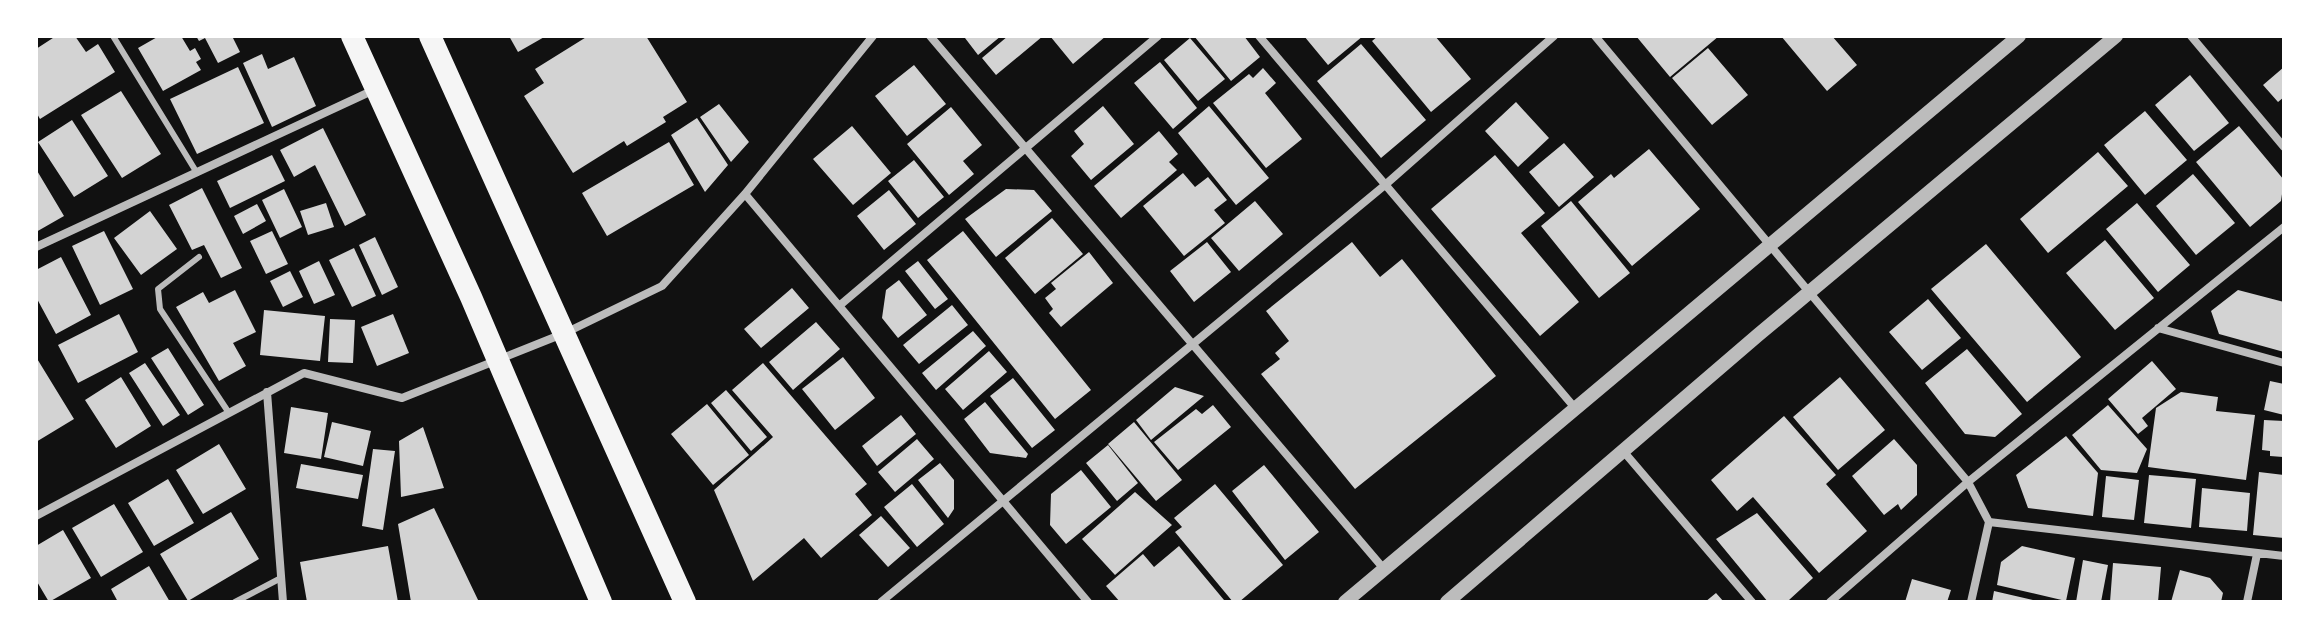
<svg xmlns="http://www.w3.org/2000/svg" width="2320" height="638" viewBox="0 0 2320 638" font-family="Mulish,sans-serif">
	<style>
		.building { fill: #d3d3d3 }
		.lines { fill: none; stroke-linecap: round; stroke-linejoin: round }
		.service { stroke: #bcbcbc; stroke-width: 6 }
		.minor { stroke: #bcbcbc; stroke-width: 8 }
		.tertiary { stroke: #bcbcbc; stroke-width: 14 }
		.trunk { stroke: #f5f5f5; stroke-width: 22 }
	</style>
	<rect width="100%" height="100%" fill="#111"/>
	<path class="building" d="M56,36H75L86,52L98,44L115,72L40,119L36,112V49Z
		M159,36H181L190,51L195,48L201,59L196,62L201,70L163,91L138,48Z
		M196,36H232L240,52L218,63L205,38L199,41Z
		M509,36H546L518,52Z
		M588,36H646L687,102L663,117L666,122L627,146L624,141L573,173L524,96L544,83L535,69Z
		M968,36H1001L978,55L965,38Z
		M1008,36H1043L996,75L982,58Z
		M1050,36H1106L1073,64Z
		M1194,36H1244L1260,57L1231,81Z
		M1304,36H1363L1328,65Z
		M1378,36H1435L1471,79L1431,112L1372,41Z
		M1636,36H1719L1670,77Z
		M1781,36H1832L1857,65L1827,91Z
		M1190,38L1225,79L1198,101L1164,60Z
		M1361,44L1426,120L1381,158L1317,81Z
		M1708,48L1748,95L1712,125L1672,78Z
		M262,54L268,69L294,57L316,106L272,127L243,63Z
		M1160,62L1197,108L1173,129L1134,83Z
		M914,65L946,104L907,136L875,96Z
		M238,67L264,123L197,154L170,99Z
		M2284,67V97L2278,102L2263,85Z
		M1263,68L1276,83L1265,93L1302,139L1266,168L1213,103L1249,74L1253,78Z
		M2190,75L2229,123L2194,151L2155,105Z
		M121,91L161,154L122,178L81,115Z
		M1516,102L1549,138L1518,167L1485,131Z
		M719,104L749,142L731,162L700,117Z
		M1103,106L1134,144L1091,180L1071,156L1084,144L1074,131Z
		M1209,106L1269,178L1236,205L1178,133Z
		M951,107L982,145L963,161L974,174L949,195L907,144Z
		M2145,111L2187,160L2145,195L2104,145Z
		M697,118L728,165L705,192L671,135Z
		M72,120L108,176L74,197L38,142Z
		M852,126L891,173L853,205L813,159Z
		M2239,126L2284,180L2281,201L2250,227L2196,162Z
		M323,128L366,215L345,226L315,165L294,177L280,150Z
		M1159,131L1178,154L1169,162L1177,170L1121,218L1094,186Z
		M669,142L694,185L607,236L582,193Z
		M1564,143L1594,177L1559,207L1529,172Z
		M1649,149L1700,209L1632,266L1578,202L1611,174L1614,178Z
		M2098,152L2128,186L2048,253L2020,219Z
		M272,155L285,181L230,208L217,181Z
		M1495,155L1545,213L1521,233L1579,302L1540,336L1431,209Z
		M914,160L944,197L918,218L888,181Z
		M36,169L64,216L36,232Z
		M1183,173L1195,187L1208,177L1227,200L1214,210L1225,223L1184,256L1143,206Z
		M2193,174L2235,223L2196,255L2156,206Z
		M202,188L242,268L221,278L204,245L192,250L169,205Z
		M284,189L302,227L280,238L262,200Z
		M1006,189L1034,190L1052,211L996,257L965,219Z
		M889,190L916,224L884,250L857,216Z
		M1255,201L1283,234L1239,271L1211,238Z
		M1571,201L1630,273L1599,298L1541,226Z
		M326,203L334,227L308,235L300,211Z
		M2137,203L2190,265L2158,292L2106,229Z
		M257,204L266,221L243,234L234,216Z
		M150,211L177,249L141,275L114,238Z
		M1052,218L1083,254L1035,294L1005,258Z
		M104,231L133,289L100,305L72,246Z
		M272,231L288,264L266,274L250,241Z
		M963,231L1091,390L1055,419L927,260Z
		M375,237L398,287L382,295L359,245Z
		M2105,240L2154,298L2115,330L2066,273Z
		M1207,242L1231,272L1194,302L1170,271Z
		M1352,242L1380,277L1402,259L1496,376L1355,489L1261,374L1280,359L1275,353L1289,341L1266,311Z
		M1986,244L2081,357L2027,402L1931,289Z
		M354,248L376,296L352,307L329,260Z
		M1089,252L1113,283L1061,327L1049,313L1053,309L1045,298L1056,289L1051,283Z
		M61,257L91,315L56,334L36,297V270Z
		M319,261L335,295L314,304L299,271Z
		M918,261L948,299L935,309L905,271Z
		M290,271L303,297L283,307L270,281Z
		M899,280L927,315L898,338L882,318L886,290Z
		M792,288L809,308L761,348L744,329Z
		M235,290L256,332L233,343L246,366L219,381L176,307L203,292L209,303Z
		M2238,290L2284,302V352L2219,334L2211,311Z
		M1928,299L1961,338L1922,370L1889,332Z
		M952,305L968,325L919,364L903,345Z
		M264,310L325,316L320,361L260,355Z
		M119,314L138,352L78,383L58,345Z
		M393,314L409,353L377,366L361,327Z
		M330,319L355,320L353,363L328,362Z
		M816,322L840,349L793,390L769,362Z
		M973,331L986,346L936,390L922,373Z
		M168,348L204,405L188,415L151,358Z
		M1967,349L2022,414L1995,437L1965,434L1925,383Z
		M989,351L1007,372L963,410L945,389Z
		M36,357L74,419L36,442Z
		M843,357L875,398L835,430L802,389Z
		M2152,361L2176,389L2142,418L2148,426L2138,434L2108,399Z
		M145,363L180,415L163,426L129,373Z
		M763,363L867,484L855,494L872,515L821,558L804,538L753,581L714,490L773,437L732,390Z
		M121,377L151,426L116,448L85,400Z
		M1840,377L1885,430L1838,470L1793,417Z
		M1013,378L1055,430L1032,448L990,396Z
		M2270,381L2284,384V415L2264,410Z
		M1175,387L1204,396L1151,440L1136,420Z
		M726,390L767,437L751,451L711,403Z
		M2181,392L2218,397L2216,411L2255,415L2246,480L2148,467L2156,408Z
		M985,402L1028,454L1026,458L990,453L964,419Z
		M707,404L749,455L713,485L671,434Z
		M1213,405L1231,427L1178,470L1154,442L1196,409L1202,414Z
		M2108,405L2147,449L2137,473L2101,470L2072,435Z
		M291,407L328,413L321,459L284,453Z
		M901,415L916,434L877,466L862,446Z
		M1784,416L1836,475L1826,484L1867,531L1819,573L1753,497L1737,511L1711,480Z
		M2264,420L2284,421L2283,457L2270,456V451L2262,450Z
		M332,422L371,431L363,466L324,457Z
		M1134,422L1182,480L1156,501L1108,444Z
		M423,427L444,488L401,497L399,441Z
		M2066,436L2098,473L2093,516L2028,508L2016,475Z
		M917,439L934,459L895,492L878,472Z
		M1894,439L1917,465V495L1901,510L1898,504L1884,515L1852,476Z
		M219,444L246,489L203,514L176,470Z
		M1108,445L1138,483L1117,501L1086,463Z
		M373,449L395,451L383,530L362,526Z
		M940,463L954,480V509L948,518L918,480Z
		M301,464L363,475L358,499L296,488Z
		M1264,465L1319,532L1285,560L1232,491Z
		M1081,470L1111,507L1066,544L1050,525L1051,494Z
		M2259,472L2284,475V538L2253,535Z
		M2149,475L2196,479L2191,528L2144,523Z
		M2106,476L2139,480L2134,520L2102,517Z
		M168,479L194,523L154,546L128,503Z
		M912,484L944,524L917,547L884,507Z
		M1215,484L1283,565L1239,602H1233L1175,532L1182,527L1174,518Z
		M2202,488L2250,493L2247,531L2199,527Z
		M1135,492L1172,525L1115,575L1082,539Z
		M114,504L143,552L101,577L72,528Z
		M434,508L479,602H411L398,524Z
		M231,512L259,559L188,601L160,554Z
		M1757,513L1813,578L1789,600L1768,602L1716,539Z
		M881,516L910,548L888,567L859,535Z
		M63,530L91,578L49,602L36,580V546Z
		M388,546L398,602H307L300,562Z
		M1179,546L1224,600L1222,602H1120L1106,586L1143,554L1154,567Z
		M2022,546L2075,558L2066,601L1997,585L2001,562Z
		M2083,560L2108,565L2101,602H2076Z
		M2113,563L2161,567L2158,602H2110Z
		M149,566L170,602H118L111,589Z
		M2180,570L2210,578L2223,593L2221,602H2171Z
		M1912,579L1951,590L1947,602H1905Z
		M1994,591L2037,601V602H1992Z
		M1716,593L1724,602H1705Z"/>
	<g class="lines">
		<path class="service" d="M113,36L197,173
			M199,257L158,289L160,309L229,413
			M235,602L281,578"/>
		<path class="minor" d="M930,36L1384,569
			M1259,36L1575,408
			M1595,36L1968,482L1989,522L2284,556
			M2191,36L2284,147
			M745,194L1088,602
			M36,247L376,89
			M839,306L1158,36
			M2158,328L2284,363
			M267,392L283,602
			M1624,452L1752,602
			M36,516L304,373L402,398L565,333L662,286L745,194L873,36
			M881,602L1385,185L1554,36
			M1830,602L1968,482L2284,227
			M1971,602L1989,522
			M2247,602L2257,554"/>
		<path class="tertiary" d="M1345,602L2019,36
			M1447,602L1758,335L2116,36"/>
		<path class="trunk" d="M352,36L471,297L601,602
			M430,36L685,602"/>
	</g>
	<rect width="2320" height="638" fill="none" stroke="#ffffff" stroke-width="76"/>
</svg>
